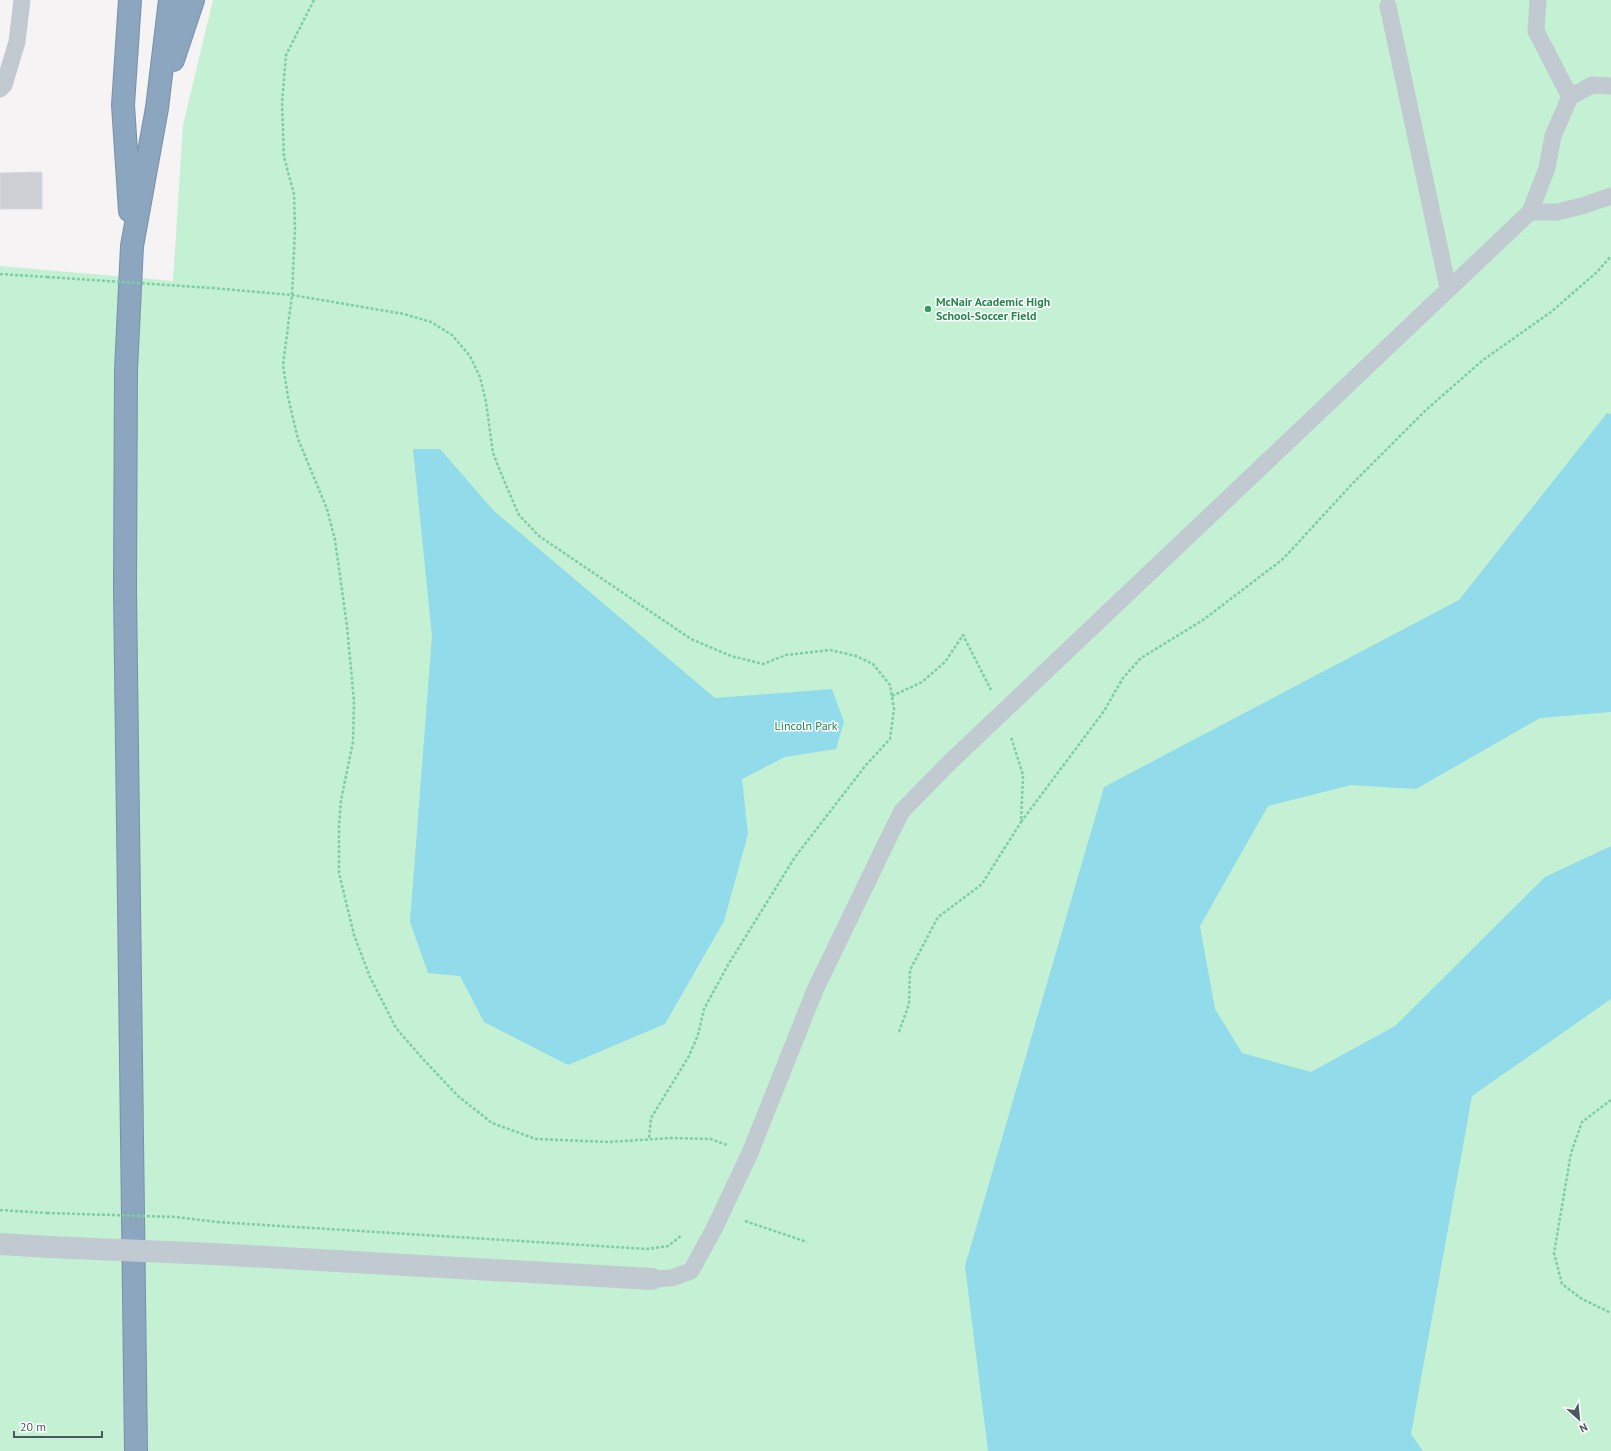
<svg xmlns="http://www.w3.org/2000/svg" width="1611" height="1451" viewBox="0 0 1611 1451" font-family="'PT Sans',sans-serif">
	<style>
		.green { fill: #c4f0d4 }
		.water { fill: #92dbeb }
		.building { fill: #cdcfd5; stroke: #d7d9de }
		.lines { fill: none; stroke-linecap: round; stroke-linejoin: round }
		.highway-casing { stroke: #7791ab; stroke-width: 24 }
		.path { stroke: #7ccea3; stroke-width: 2.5; stroke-dasharray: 3 2; stroke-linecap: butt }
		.lane { stroke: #c1cad1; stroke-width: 17 }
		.street { stroke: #c1cad1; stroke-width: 22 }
		.highway { stroke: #8ca6bf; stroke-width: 22 }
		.path-bridge { stroke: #7ccea3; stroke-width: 2.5; stroke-dasharray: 3 2; stroke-linecap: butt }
		.street-bridge { stroke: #c1cad1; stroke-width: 22 }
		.leisure-dot { fill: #2e9e5b; stroke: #fff; stroke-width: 1.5 }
		.labels { text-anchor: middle; stroke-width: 3; stroke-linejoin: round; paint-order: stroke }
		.leisure-label { font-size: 12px; font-weight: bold; fill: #27864d; stroke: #fff; text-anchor: start }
		.park-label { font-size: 12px; fill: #1a824b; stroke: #fff }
	</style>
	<rect width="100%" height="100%" fill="#f5f3f3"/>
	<path class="green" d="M213,0H1611V1451H0V266L173,281L183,125Z"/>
	<path class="water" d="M1607,413L1611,414V712L1540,718L1416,789L1351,785L1268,806L1200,926L1215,1009L1242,1053L1311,1072L1395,1026L1545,877L1611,846V999L1472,1096L1411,1434L1423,1451H988L965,1266L1104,787L1459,600Z
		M413,449H440L494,511L715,698L832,689L844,722L836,749L785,757L742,779L748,834L724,921L665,1024L568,1065L484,1022L460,976L428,973L410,922L432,636Z"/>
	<path class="building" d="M42,172V209H0V173Z"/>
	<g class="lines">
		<g class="highway-casing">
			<path id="highway" d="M130,0L123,105L130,211
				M173,60L193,0
				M136,1451L125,590L126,370L132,246L157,108L170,0"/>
		</g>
		<path class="path" d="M314,0L286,55L282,103L284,157L294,194L295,228L292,295L283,365L288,397L298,439L327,509L335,540L347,626L354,701L353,742L341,800L339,826V873L354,935L370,977L396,1028L422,1058L458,1096L492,1123L536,1139L609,1142L670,1138L711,1139L727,1145
			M0,274L47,277
			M212,288L292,295L404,314L431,322L452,335L470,356L480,377L486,402L493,453L505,483L519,515L539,536L691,639L731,656L763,664L786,655L830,650L856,656L873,664L890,685L894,709L890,739L866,765L795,857L728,965L704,1009L698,1035L689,1056L651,1118L649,1139
			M892,696L922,682L945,662L963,635L991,690
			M1021,822L1104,711L1123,678L1141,658L1203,620L1283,559L1353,483L1426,410L1483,360L1551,312L1597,272L1611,256
			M899,1032L909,1004L910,970L938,917L982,884L1021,822L1023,775L1011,737
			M1611,1100L1582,1122L1571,1153L1554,1253L1562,1284L1582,1299L1611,1313
			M0,1210L47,1213
			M745,1221L807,1242
			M217,1222L647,1249L668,1246L681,1236"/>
		<path class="lane" d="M1538,0L1536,31L1570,97
			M1388,6L1448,288
			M0,89L4,85L17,42L22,0
			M1530,212H1557L1582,206L1611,196
			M652,1279L672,1278L691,1271L714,1229L750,1153L815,990L890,835L902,811L948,764L1530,212L1547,168L1553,136L1570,97L1592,85L1611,86"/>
		<path class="street" d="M0,1244L49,1247
			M214,1254L652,1279"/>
		<use href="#highway" class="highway"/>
		<path class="path-bridge" d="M47,277L212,288
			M47,1213L176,1217L217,1222"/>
		<path class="street-bridge" d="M49,1247L214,1254"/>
	</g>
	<circle class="leisure-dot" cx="928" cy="309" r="4"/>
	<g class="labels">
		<g class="leisure-label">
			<text x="936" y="306">McNair Academic High<tspan x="936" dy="14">School-Soccer Field</tspan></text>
		</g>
		<g class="park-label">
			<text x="806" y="730">Lincoln Park</text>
		</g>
	</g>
	<g transform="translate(1579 1419) rotate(153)" stroke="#ffffff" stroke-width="3" paint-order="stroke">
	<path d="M0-3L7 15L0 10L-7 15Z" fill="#4a5660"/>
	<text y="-6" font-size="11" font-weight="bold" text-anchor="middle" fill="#4a5660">N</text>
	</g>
	<path d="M14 1431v6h88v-6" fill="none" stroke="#4a5660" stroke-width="2"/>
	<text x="20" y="1431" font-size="12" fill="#4a5660" stroke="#ffffff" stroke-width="3" paint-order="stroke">20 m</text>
</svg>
